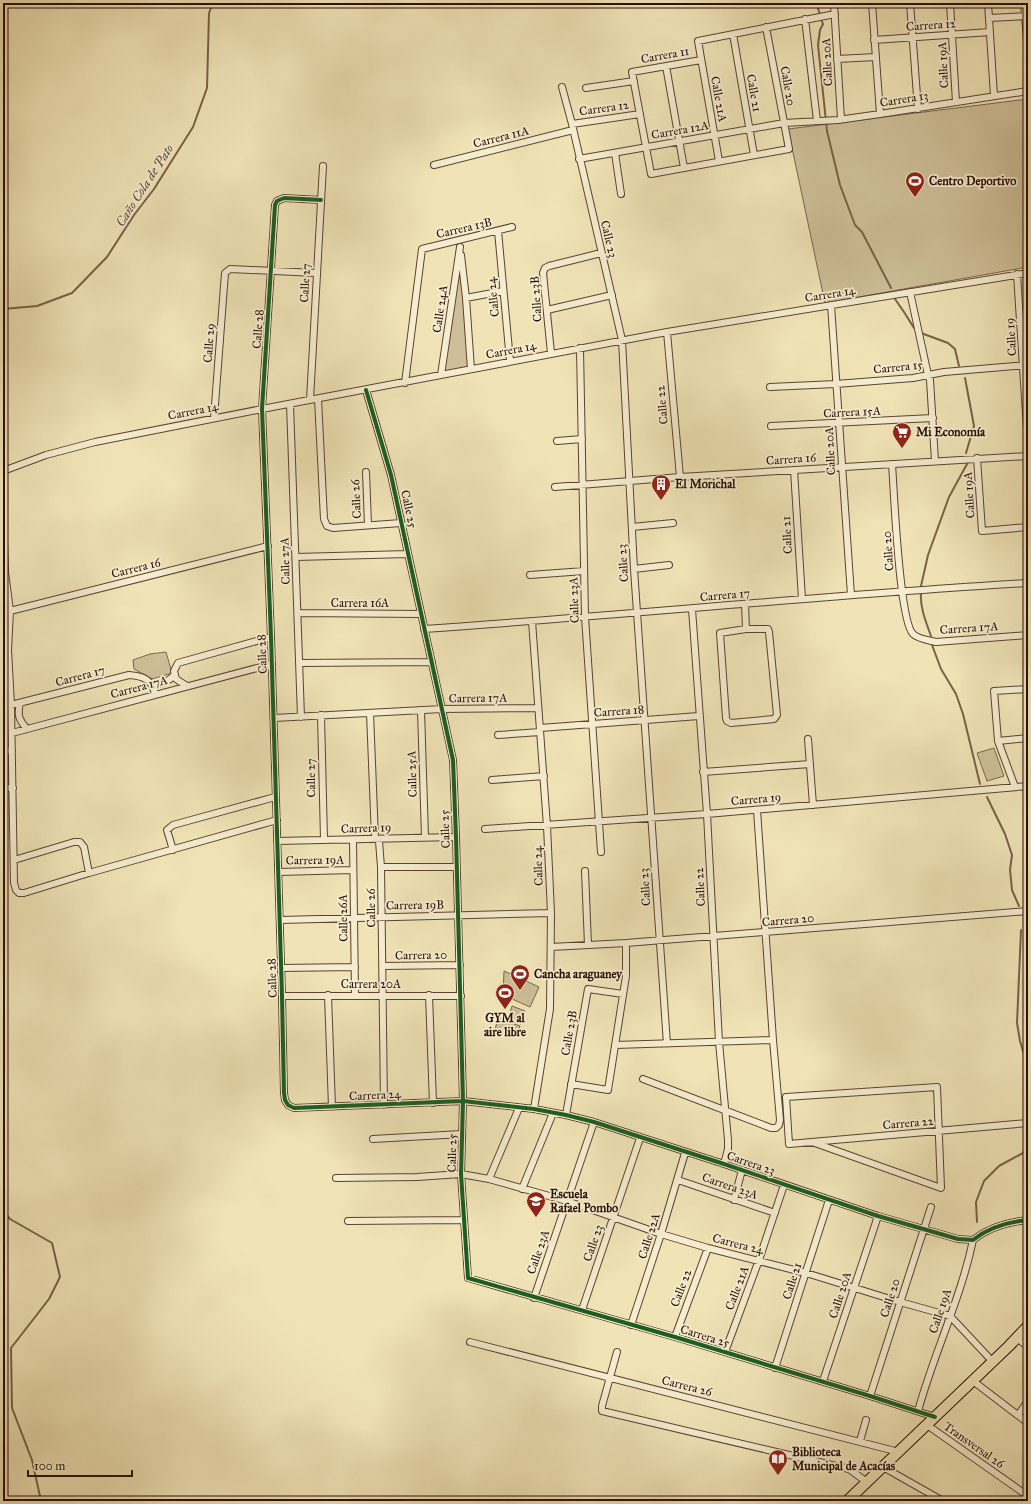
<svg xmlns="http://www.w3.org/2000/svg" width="1031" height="1504" viewBox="0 0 1031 1504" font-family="'IM FELL Great Primer',serif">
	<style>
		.green { fill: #cebf98; stroke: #7c664c }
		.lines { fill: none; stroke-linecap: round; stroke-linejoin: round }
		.stream { stroke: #796249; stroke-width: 2 }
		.street-casing { stroke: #5c432e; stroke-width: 8 }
		.primary-casing { stroke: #2a0d00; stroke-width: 12 }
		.street { stroke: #f5edd0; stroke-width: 6 }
		.primary { stroke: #f0e4b7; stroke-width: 10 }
		.cycleway-casing { stroke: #f5edd0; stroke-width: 6 }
		.cycleway { stroke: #1b5e20; stroke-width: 4 }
		.labels { text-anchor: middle; stroke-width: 3.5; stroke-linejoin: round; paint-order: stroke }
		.street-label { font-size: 12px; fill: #2a0d00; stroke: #f5edd0 }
		.poi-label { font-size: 12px; font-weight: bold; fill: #2a0d00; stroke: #f5edd0; text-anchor: start }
		.water-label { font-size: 13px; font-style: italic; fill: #654d36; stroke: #f5edd0 }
	</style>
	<rect width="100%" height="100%" fill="#f0e4b7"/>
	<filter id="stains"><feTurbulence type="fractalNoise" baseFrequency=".005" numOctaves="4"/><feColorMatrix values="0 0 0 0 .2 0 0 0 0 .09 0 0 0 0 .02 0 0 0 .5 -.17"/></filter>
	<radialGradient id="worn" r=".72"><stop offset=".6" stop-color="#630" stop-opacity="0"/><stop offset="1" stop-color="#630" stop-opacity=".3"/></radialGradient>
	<path class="green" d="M1028,99V267L825,303L788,129Z
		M458,272H461L469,367L444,372Z
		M166,652L172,673L152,679L134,669L133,660L150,654Z
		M994,748L1004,776L987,781L977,753Z
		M504,971L539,987L530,1007L503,995Z
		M512,1006L525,1011L521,1024L508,1020Z
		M498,1018L520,1026L516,1037L495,1030Z"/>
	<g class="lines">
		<path class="stream" d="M816,3L820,14
			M821,19L823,24L820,30L818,45L827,131L840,185L855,225L862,232L891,288
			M895,299L904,312L914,328
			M3,309L37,306L72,293L107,257L134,215L154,189L193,127L207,88L209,13L213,3
			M921,333L948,343L955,349L959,366
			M965,378L974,426L966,453
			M921,586L928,555L949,497L967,464
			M921,594C920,608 926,622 931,636
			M932,645L941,669L956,694L963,714L980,784
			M987,797L1005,834L1012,855L1010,870L1012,890L1019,906
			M1021,930L1017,1023L1020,1041L1025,1058L1028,1075
			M3,1211L10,1219L52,1243L60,1277L49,1299L11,1348L12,1408L32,1460L41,1501
			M977,1222L976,1202L984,1181L999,1166L1023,1153L1028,1139"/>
		<g class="street-casing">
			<path id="street" d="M839,3L834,4L841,119
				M872,3L880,114
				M910,3L918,109
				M950,3L956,102
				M988,3L994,96
				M1024,3L1028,54
				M989,18L1028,16
				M805,19L817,121
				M733,34L754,155
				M874,40L990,32
				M837,59L876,57
				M701,60L632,72L651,174L789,149L766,27
				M666,66L684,168
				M562,87L572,124L622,340L634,569L667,1044
				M586,88L634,81
				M572,124L640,114
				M615,153L621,194
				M579,159L784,123L838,120L880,114L1028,91
				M719,161L698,41L835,14
				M434,165L573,130
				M321,200L284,198L277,201L275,205L262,409L271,637L282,996L284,1093L285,1100L288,1105L294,1108L463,1101L534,1109L566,1115L594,1122L724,1164L878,1216L958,1239L973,1240C989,1227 1007,1222 1028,1220
				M498,231L510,361
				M461,255L466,298L471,369
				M1017,274L1028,445
				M910,292L928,375L930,380L935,461
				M466,298L503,291
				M831,305L851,595
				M547,310L612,295
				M667,332L680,477
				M580,348L585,617L601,852
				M551,353L543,273L545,268L549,266L601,253
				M441,375L460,247
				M405,383L422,249L512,227
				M770,387L836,384L913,378L944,372L1028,365
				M366,390L391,475L453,760L456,837L463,1101L461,1174L468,1278L675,1337L870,1396L935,1417
				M318,399L324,519L327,526L333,528L401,523
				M310,400L323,166
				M290,404L301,717
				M214,418L225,273L230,269L316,273
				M771,426L933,418
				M557,441L582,439
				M977,458L982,531L1028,527
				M892,464C894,490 899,620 913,634C918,639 928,640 936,642L1028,635
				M794,470L802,599
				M3,471L46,455L95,442L262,409L667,332L1028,273
				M366,472L368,525
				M555,487L680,477L1028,456
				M3,514L5,572L10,611L8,650L11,705L14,883L16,890L19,893H24L89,873L277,820
				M632,527L673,523
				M296,557L408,554
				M634,569L669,565
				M530,575L584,571
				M745,604L746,629
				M692,609L707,814L719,1042L728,1140V1149L724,1164
				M10,611L268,546
				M298,613L421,614
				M532,621L547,826L551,913L550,1009L534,1109
				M424,629C626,615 827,595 1028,583
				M746,629H768L769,632L777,715L774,719L731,723L727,721L726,718L720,633Z
				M299,663L432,662
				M152,684C159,685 170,681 174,675
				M187,686L176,679L174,671L178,663L271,637
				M20,703C17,715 19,720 27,729
				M3,706L11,705L129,675C144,676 152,680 155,694
				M421,710L425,837
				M370,713L375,838L379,841L381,867L384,1105
				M321,715L324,840
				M274,718L442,709L538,708
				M540,728L699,716
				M12,733L272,664
				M498,735L540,732
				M808,739L813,805
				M998,741L1028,738
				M3,751L12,750
				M703,772L810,764
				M492,780L544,776
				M1015,787L998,741L994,691L1028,689
				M3,788H13
				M485,829L707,814L1028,786
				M353,840L355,995
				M277,841L456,837
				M173,850L167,830L173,825L275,797
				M14,860L74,842H80L84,847L89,873
				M381,867H456
				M585,871L588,945
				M278,872L353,870
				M280,920L551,913
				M551,947L626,943L1028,911
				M383,966L460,965
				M281,968L355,967
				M328,995L332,1107
				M429,995L433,1103
				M282,996H461
				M1027,1014H1028
				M615,1045L773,1040
				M643,1079L771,1128H776L779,1125L780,1120L773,1040L757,810
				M571,1084L608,1090L626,976V943
				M566,1115L588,989L623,994
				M373,1139L462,1134
				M812,1142L941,1188L937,1087L786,1097L789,1144C869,1137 948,1130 1028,1123
				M336,1178L417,1177L461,1174L489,1179L567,1201L661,1234L708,1248L806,1273L900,1302L950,1316L993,1362
				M489,1179L519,1108
				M678,1180L775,1213
				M522,1189L553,1113
				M734,1200L742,1170
				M348,1221L464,1220
				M534,1298L594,1122
				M582,1310L640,1138
				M631,1325L661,1234L685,1153
				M675,1337L708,1248
				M1017,1338L1028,1347
				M470,1342L899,1452
				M617,1352L602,1406V1411L849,1469L867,1482
				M725,1352L759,1260L784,1185
				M775,1368L829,1200
				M823,1381L878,1216
				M973,1381L1028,1423
				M870,1396L931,1207
				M918,1411C934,1353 961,1298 973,1240
				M1018,1415L1028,1401
				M927,1425L1028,1496
				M860,1441L866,1420
				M883,1467L943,1501"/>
		</g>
		<g class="primary-casing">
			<path id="primary" d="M847,1501L1009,1346L1028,1326"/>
		</g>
		<use href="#street" class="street"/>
		<use href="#primary" class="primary"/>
		<g class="cycleway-casing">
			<path id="cycleway" d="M321,200L284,198L277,201L275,205L262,409L271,637L282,996L284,1093L285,1100L288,1105L294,1108L463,1101L534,1109L566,1115L594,1122L724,1164L878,1216L958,1239L973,1240C989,1227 1007,1222 1028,1220
				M366,390L391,475L453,760L456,837L463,1101L461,1174L468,1278L675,1337L870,1396L935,1417"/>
		</g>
		<use href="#cycleway" class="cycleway"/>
	</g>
	<defs>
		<g id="stadium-pin" transform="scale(1)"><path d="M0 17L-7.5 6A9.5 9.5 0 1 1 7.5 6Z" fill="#8f2418" stroke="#f5edd0"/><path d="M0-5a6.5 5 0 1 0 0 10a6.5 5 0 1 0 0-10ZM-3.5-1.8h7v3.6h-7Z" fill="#fff"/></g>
		<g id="supermarket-pin" transform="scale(1)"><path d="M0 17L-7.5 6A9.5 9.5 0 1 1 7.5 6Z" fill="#8f2418" stroke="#f5edd0"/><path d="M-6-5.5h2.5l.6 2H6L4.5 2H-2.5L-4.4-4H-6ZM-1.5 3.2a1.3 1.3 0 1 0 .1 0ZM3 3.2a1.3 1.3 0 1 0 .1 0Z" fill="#fff"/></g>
		<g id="building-pin" transform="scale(1)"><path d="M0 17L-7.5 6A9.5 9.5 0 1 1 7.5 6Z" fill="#8f2418" stroke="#f5edd0"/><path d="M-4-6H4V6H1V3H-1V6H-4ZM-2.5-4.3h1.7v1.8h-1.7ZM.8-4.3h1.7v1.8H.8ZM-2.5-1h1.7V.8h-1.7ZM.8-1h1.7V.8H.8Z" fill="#fff"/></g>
		<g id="school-pin" transform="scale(1)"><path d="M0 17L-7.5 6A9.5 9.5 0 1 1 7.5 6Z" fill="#8f2418" stroke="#f5edd0"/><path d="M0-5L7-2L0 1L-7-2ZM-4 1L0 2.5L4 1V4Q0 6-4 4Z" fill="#fff"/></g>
		<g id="library-pin" transform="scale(1)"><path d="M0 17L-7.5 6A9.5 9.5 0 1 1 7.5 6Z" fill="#8f2418" stroke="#f5edd0"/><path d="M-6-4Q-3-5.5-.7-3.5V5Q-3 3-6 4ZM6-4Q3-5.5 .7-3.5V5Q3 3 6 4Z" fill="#fff"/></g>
	</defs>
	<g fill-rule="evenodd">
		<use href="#stadium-pin" x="915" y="181"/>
		<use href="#supermarket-pin" x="902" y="432"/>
		<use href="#building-pin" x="661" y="484"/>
		<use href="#stadium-pin" x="520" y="974"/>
		<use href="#stadium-pin" x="505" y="993"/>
		<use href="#school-pin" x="536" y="1201"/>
		<use href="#library-pin" x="778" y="1459"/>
	</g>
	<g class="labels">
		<g class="street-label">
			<text transform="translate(931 25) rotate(-4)" y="4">Carrera 12</text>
			<text transform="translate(665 55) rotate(-10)" y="4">Carrera 11</text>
			<text transform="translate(827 62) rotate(-93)" y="4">Calle 20A</text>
			<text transform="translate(943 65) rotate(-93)" y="4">Calle 19A</text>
			<text transform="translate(788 86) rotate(80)" y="4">Calle 20</text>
			<text transform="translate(754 93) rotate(80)" y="4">Calle 21</text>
			<text transform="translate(719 99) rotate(80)" y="4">Calle 21A</text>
			<text transform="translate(904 99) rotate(-9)" y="4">Carrera 13</text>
			<text transform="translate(604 108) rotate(-8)" y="4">Carrera 12</text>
			<text transform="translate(680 130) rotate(-10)" y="4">Carrera 12A</text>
			<text transform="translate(501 137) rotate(-14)" y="4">Carrera 11A</text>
			<text transform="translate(464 228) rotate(-13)" y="4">Carrera 13B</text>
			<text transform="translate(609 239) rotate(77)" y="4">Calle 23</text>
			<text transform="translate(305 283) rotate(-87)" y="4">Calle 27</text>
			<text transform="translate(830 294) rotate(-9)" y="4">Carrera 14</text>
			<text transform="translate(493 297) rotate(-96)" y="4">Calle 24</text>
			<text transform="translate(536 299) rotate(-94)" y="4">Calle 23B</text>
			<text transform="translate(440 309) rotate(-82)" y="4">Calle 24A</text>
			<text transform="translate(258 329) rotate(-86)" y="4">Calle 28</text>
			<text transform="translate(1011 337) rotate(-94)" y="4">Calle 19</text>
			<text transform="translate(209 343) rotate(-86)" y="4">Calle 29</text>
			<text transform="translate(511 350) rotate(-11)" y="4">Carrera 14</text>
			<text transform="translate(898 367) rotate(-6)" y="4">Carrera 15</text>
			<text transform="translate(662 405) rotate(-95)" y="4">Calle 22</text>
			<text transform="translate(193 411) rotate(-11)" y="4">Carrera 14</text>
			<text transform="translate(852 412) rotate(-3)" y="4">Carrera 15A</text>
			<text transform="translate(830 451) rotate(-93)" y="4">Calle 20A</text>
			<text transform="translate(791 459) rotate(-4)" y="4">Carrera 16</text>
			<text transform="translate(969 495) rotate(-94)" y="4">Calle 19A</text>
			<text transform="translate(356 499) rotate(-93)" y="4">Calle 26</text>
			<text transform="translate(409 509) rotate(78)" y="4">Calle 25</text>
			<text transform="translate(787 535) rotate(-93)" y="4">Calle 21</text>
			<text transform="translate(888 551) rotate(-94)" y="4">Calle 20</text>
			<text transform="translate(285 561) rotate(-92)" y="4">Calle 27A</text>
			<text transform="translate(623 563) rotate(-94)" y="4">Calle 23</text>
			<text transform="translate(136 568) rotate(-14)" y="4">Carrera 16</text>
			<text transform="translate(725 595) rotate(-5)" y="4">Carrera 17</text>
			<text transform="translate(574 600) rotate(-92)" y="4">Calle 23A</text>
			<text x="360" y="607">Carrera 16A</text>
			<text transform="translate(969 628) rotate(-4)" y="4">Carrera 17A</text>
			<text transform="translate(262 654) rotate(-92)" y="4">Calle 28</text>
			<text transform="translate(80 676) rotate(-15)" y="4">Carrera 17</text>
			<text transform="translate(139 687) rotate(-15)" y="4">Carrera 17A</text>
			<text transform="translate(478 698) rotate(-1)" y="4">Carrera 17A</text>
			<text transform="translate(619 711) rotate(-4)" y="4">Carrera 18</text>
			<text transform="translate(412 774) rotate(-92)" y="4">Calle 25A</text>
			<text transform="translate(311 778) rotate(-91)" y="4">Calle 27</text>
			<text transform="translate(756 799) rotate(-5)" y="4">Carrera 19</text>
			<text transform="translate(366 828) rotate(-2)" y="4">Carrera 19</text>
			<text transform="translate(445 829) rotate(-92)" y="4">Calle 25</text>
			<text transform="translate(315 860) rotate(-1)" y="4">Carrera 19A</text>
			<text transform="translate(538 866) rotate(-92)" y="4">Calle 24</text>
			<text transform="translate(645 887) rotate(-94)" y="4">Calle 23</text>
			<text transform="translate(700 887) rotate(-93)" y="4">Calle 22</text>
			<text transform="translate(415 905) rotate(-1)" y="4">Carrera 19B</text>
			<text transform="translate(371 908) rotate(-91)" y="4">Calle 26</text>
			<text transform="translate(343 918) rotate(-91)" y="4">Calle 26A</text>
			<text transform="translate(788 920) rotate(-5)" y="4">Carrera 20</text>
			<text transform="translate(421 955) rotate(-1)" y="4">Carrera 20</text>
			<text transform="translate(272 978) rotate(-92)" y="4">Calle 28</text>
			<text x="371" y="988">Carrera 20A</text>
			<text transform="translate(569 1033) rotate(-80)" y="4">Calle 23B</text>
			<text transform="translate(375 1095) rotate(-3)" y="4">Carrera 24</text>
			<text transform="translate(908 1123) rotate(-5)" y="4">Carrera 22</text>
			<text transform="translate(452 1153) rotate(-89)" y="4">Calle 25</text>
			<text transform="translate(751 1163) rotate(19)" y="4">Carrera 23</text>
			<text transform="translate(730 1186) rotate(19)" y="4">Carrera 23A</text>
			<text transform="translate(649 1236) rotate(-72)" y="4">Calle 22A</text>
			<text transform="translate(593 1243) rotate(-71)" y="4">Calle 23</text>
			<text transform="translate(738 1244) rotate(14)" y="4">Carrera 24</text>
			<text transform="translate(538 1252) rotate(-71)" y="4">Calle 23A</text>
			<text transform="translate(792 1281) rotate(-72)" y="4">Calle 21</text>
			<text transform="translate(681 1288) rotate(-69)" y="4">Calle 22</text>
			<text transform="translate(737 1288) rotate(-69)" y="4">Calle 21A</text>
			<text transform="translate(840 1295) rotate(-72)" y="4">Calle 20A</text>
			<text transform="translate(890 1298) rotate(-72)" y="4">Calle 20</text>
			<text transform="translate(940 1311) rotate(-71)" y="4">Calle 19A</text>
			<text transform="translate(705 1336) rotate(17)" y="4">Carrera 25</text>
			<text transform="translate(687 1386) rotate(14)" y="4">Carrera 26</text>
			<text transform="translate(974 1445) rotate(35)" y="4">Transversal 26</text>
		</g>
		<g class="poi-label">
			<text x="929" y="185">Centro Deportivo</text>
			<text x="916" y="436">Mi Economía</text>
			<text x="675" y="488">El Morichal</text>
			<text x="534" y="978">Cancha araguaney</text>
			<text x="505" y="1022" text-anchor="middle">GYM al<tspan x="505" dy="14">aire libre</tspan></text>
			<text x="550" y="1198">Escuela<tspan x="550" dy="14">Rafael Pombo</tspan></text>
			<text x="792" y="1456">Biblioteca<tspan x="792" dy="14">Municipal de Acacías</tspan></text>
		</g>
		<g class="water-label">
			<text transform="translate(144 185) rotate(-57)" y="5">Caño Cola de Pato</text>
		</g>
	</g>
	<rect width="1031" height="1504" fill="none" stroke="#f0e4b7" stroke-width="16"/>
	<rect x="4" y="4" width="1023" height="1496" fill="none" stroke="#2a0d00" stroke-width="2"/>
	<rect x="8" y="8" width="1015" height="1488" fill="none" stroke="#2a0d00"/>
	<path d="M28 1470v6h104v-6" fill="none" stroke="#2a0d00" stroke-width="2"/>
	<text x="34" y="1470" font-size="12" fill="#2a0d00" stroke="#f5edd0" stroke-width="3" paint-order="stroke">100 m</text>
	<rect width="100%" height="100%" filter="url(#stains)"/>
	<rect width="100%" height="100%" fill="url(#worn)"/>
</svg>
